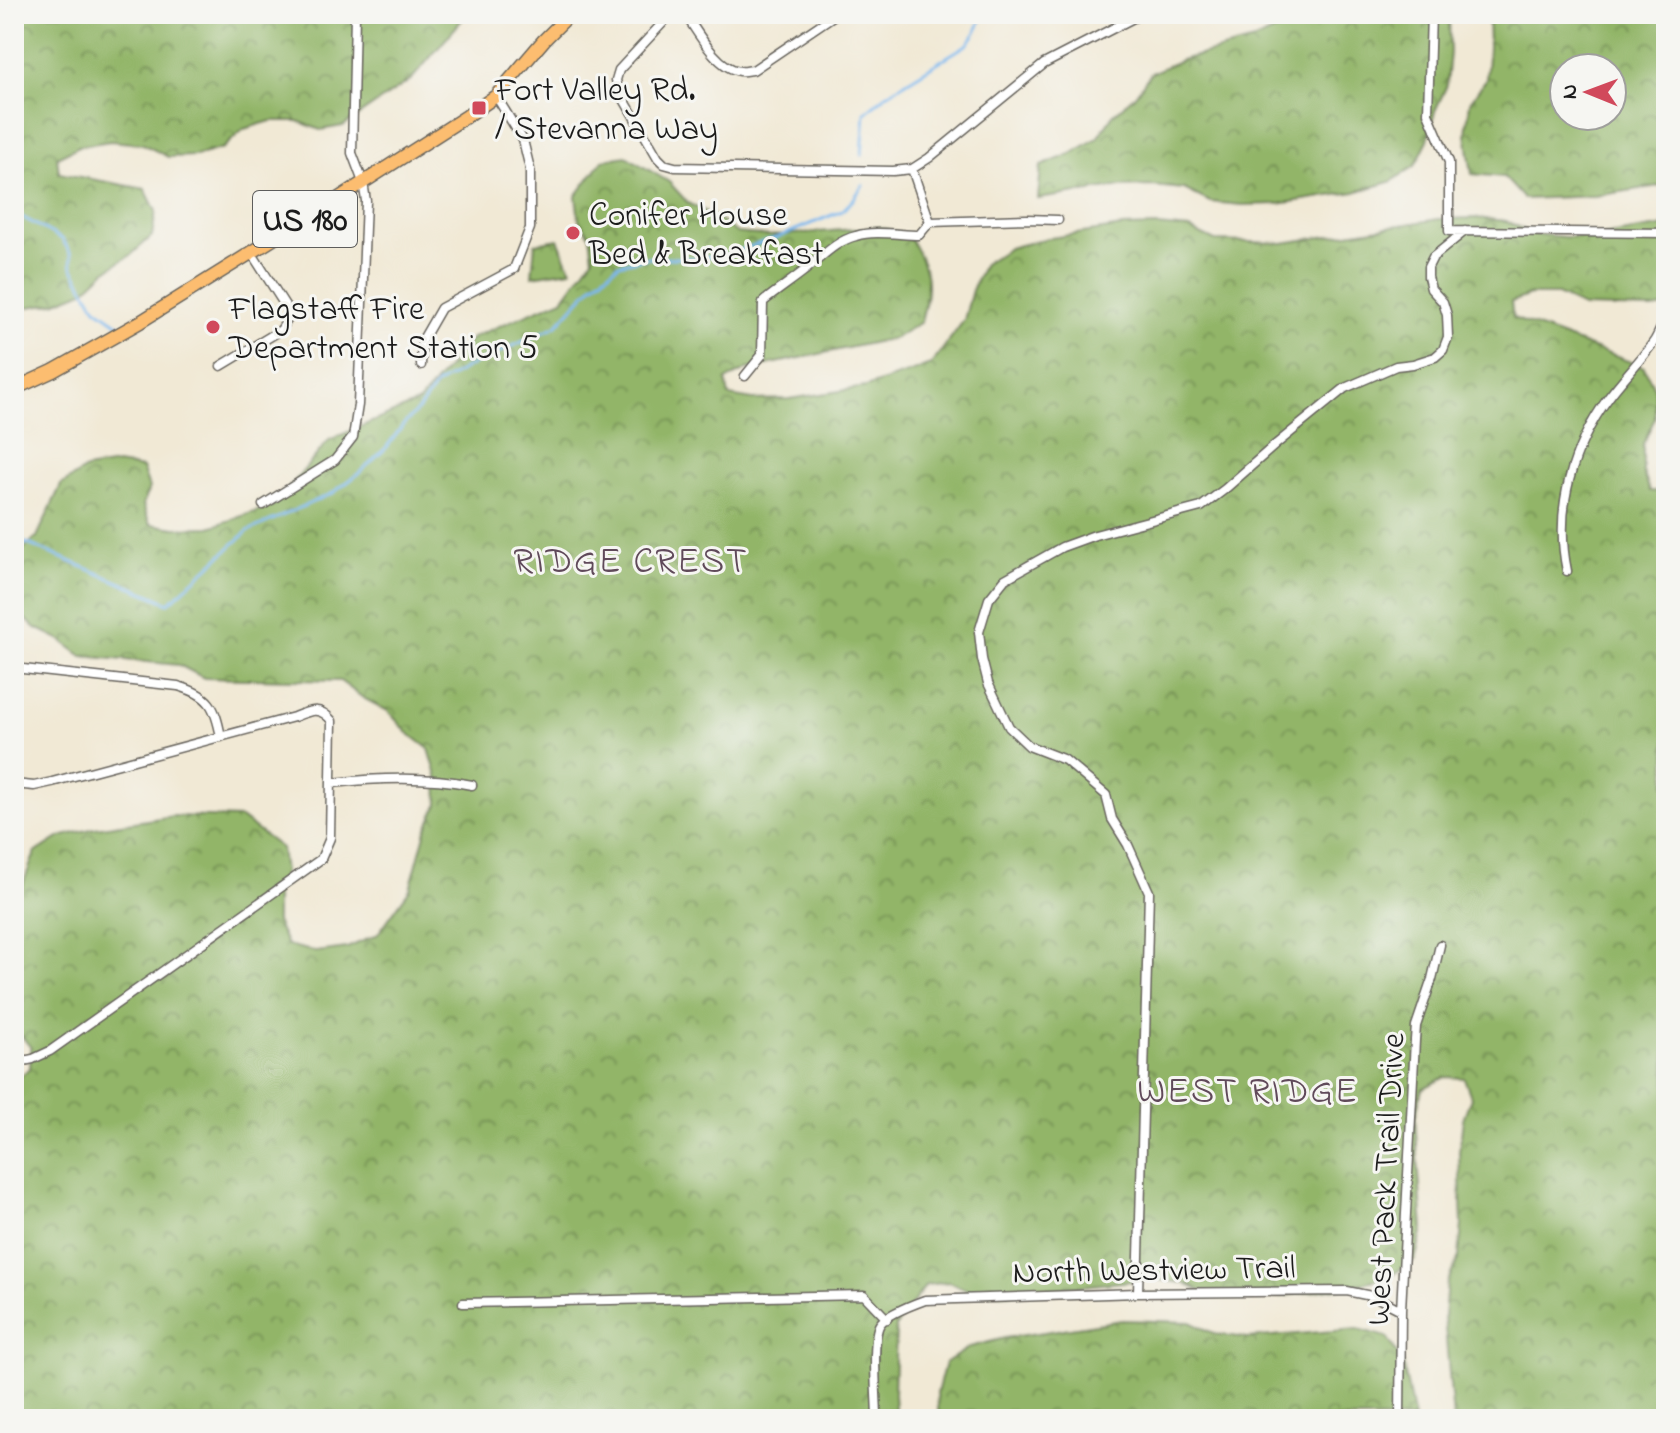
<svg xmlns="http://www.w3.org/2000/svg" width="1680" height="1433" viewBox="0 0 1680 1433" font-family="'Indie Flower',sans-serif">
	<style>
		.forest { fill: url(#forest-crowns); stroke: #576842; stroke-width: 2; fill-rule: evenodd }
		.lines { fill: none; stroke-linecap: round; stroke-linejoin: round }
		.stream { stroke: #7bb8ee; stroke-width: 3 }
		.street-casing { stroke: #67645d; stroke-width: 11 }
		.primary-casing { stroke: #67645d; stroke-width: 15 }
		.street { stroke: #fff; stroke-width: 8 }
		.primary { stroke: #fcbd6f; stroke-width: 12 }
		.poi-dot { fill: #d1495b; stroke: #f6f6f2; stroke-width: 3 }
		.labels { text-anchor: middle; stroke-width: 6; stroke-linejoin: round; paint-order: stroke }
		.shield { fill: #f6f6f2; stroke: #5d5d5c; stroke-width: 2 }
		.shield-label { font-size: 32px; font-weight: bold; fill: #1c1c1c }
		.poi-label { font-size: 34px; fill: #1c1c1c; stroke: #f6f6f2; text-anchor: start }
		.street-label { font-size: 34px; fill: #1c1c1c; stroke: #f6f6f2 }
		.neighbourhood-label { font-size: 36px; letter-spacing: 2px; fill: #604a5a; stroke: #f6f6f2 }
	</style>
	<defs>
		<pattern id="forest-crowns" width="20" height="18" patternUnits="userSpaceOnUse" patternTransform="scale(2)"><rect width="20" height="18" fill="#92b568"/><path d="M2 6a3 3 0 1 1 6 0M12 15a3 3 0 1 1 6 0" fill="none" stroke="#769255"/></pattern>
	</defs>
	<rect width="100%" height="100%" fill="#f6f6f2"/>
	<filter id="ink" filterUnits="userSpaceOnUse"><feTurbulence type="fractalNoise" baseFrequency=".0125" numOctaves="2"/><feDisplacementMap in="SourceGraphic" scale="16" xChannelSelector="R" yChannelSelector="G"/><feConvolveMatrix kernelMatrix="1 2 1 2 8 2 1 2 1" color-interpolation-filters="sRGB"/></filter>
	<filter id="wash" filterUnits="userSpaceOnUse"><feTurbulence type="fractalNoise" baseFrequency=".006" numOctaves="4" result="noise"/><feDisplacementMap in="SourceGraphic" scale="32" xChannelSelector="R" yChannelSelector="G"/><feGaussianBlur stdDeviation="1.8" result="paint"/><feColorMatrix in="noise" values="0 0 0 0 0 0 0 0 0 0 0 0 0 0 0 0 0 1.4 0 .05"/><feComposite in="paint" operator="in"/></filter>
	<g filter="url(#wash)">
		<rect width="100%" height="100%" fill="#f1e9d5"/>
		<path class="forest" d="M14,14H467L412,79L343,126L320,130L298,121H271L244,129L223,148L196,156L168,157L143,144L110,141L79,146L57,157L59,173L145,189L156,211L152,236L131,255L105,271L84,291L54,303L23,308L14,306Z
			M1296,14H1449L1450,52L1447,85L1435,111L1428,140L1415,166L1390,182L1355,192L1278,204L1242,205L1210,202L1184,189L1152,186L1116,187L1038,199L1041,166L1071,154L1097,138L1113,115L1134,96L1151,73L1181,60L1250,42L1280,29Z
			M1488,14H1666V185L1595,196L1524,199L1504,177L1472,174L1466,134L1470,102L1486,79L1489,46ZM1564,68H1612V116H1564Z
			M626,156L669,182L688,203L714,216L737,233L769,236L879,227L908,235C930,271 931,282 921,322L895,338L748,369L726,380L729,396L753,400L789,399L866,387L931,365L964,320L972,290L984,264L1009,248L1044,239L1122,227L1157,226L1190,229L1215,241L1283,243L1439,219L1475,218L1507,221L1533,234L1565,237L1601,236L1666,226V307L1651,309L1583,307L1557,295H1530L1511,302L1513,318L1644,367L1655,389V418L1643,444V472L1650,491L1666,492V1419H1453L1444,1316L1447,1283L1459,1257L1462,1224L1459,1152L1463,1119L1471,1097L1464,1078L1445,1077L1422,1089L1415,1118L1423,1230L1415,1260L1390,1276L1355,1285L1278,1297L1242,1298L1210,1295L1184,1283L1152,1279L1002,1294L970,1291L949,1282L926,1285L896,1326L894,1395L896,1419H14V1081L30,1068L31,1048L17,1030L14,1023V907L35,853L60,837L95,828L173,816L241,818L281,848L284,872L276,894V922L287,945L316,952L347,948L377,935L410,889L426,830L438,804L437,776L429,749L407,732L388,711L363,698L340,681L204,678L179,665L82,656L59,639L34,627L14,608V557L37,537L61,485L86,469L117,464L142,468L149,488L143,505L150,524L175,528L210,527L275,505L329,440L419,402L473,337L563,299L593,258L590,235L579,220L576,196L603,160Z
			M558,239L571,270L532,276L535,243Z
			M1122,1320L1190,1322L1215,1334L1248,1338L1358,1329L1387,1337L1403,1363L1414,1419H939L937,1393L945,1363L970,1347L1005,1338Z"/>
		<g class="lines">
			<path class="stream" d="M862,155L865,113L887,94L968,44L976,32L983,14
				M14,208L22,217L62,239L71,254L72,267L96,308L120,325
				M14,546L26,543L169,603L248,531L333,493L358,474L386,448L404,424L419,409L436,385L468,367L556,326L592,286L619,264L646,258H695L725,255L779,237L842,211L853,200L863,185"/>
		</g>
	</g>
	<g filter="url(#ink)">
		<g class="lines">
			<g class="street-casing">
				<path id="street" d="M671,14L619,70L616,80L618,89L658,158L664,164L675,167L893,171L912,169L929,158L1044,64L1141,14
					M685,14C697,31 717,69 740,71C744,72 749,70 753,70L836,14
					M1431,14L1428,113L1449,162V231L1666,233
					M930,222L1027,219L1058,220
					M421,365L422,341L441,308L514,269L530,228V169L523,140L496,96
					M221,366L281,330L289,317L286,307L251,252
					M745,376L762,355L763,302C776,291 790,282 804,271C820,259 835,241 856,236C875,230 899,235 919,235L930,222L912,169
					M263,505L335,460L353,437L358,405L366,201L363,182L352,153L355,14
					M1567,571C1554,509 1572,447 1609,397C1623,378 1642,359 1655,340C1659,333 1662,325 1666,318
					M14,668L178,686C210,695 215,706 221,737
					M332,783C376,778 428,776 472,785
					M14,784L34,786L52,782L294,717C311,710 320,706 332,721L330,838L321,859L50,1051L33,1059L14,1063
					M1138,1293L1149,892L1128,845L1112,819L1106,795L1065,760L1029,746L1009,727L988,683L982,659L979,632L989,599L1005,579L1062,547L1095,535L1201,507L1225,489L1275,445L1345,388L1396,366L1413,364L1435,357L1443,350L1448,337L1447,315L1443,302L1431,289L1428,277V267L1433,257L1465,231
					M463,1303L864,1295L887,1319
					M877,1419C877,1400 871,1337 880,1324C887,1314 914,1304 925,1300L1138,1293L1347,1291L1376,1297L1401,1310
					M1400,1419L1401,1310L1415,1040L1416,1026L1432,979L1440,945"/>
			</g>
			<g class="primary-casing">
				<path id="primary" d="M14,389L53,371L140,322L339,198L467,116L496,96L544,40L570,14"/>
			</g>
			<use href="#street" class="street"/>
			<use href="#primary" class="primary"/>
		</g>
	</g>
	<g class="poi-dot">
		<rect x="471" y="100" width="16" height="16" rx="4"/>
		<circle cx="573" cy="233" r="8"/>
		<circle cx="213" cy="327" r="8"/>
	</g>
	<g class="labels">
		<rect class="shield" x="253" y="191" width="104" height="56" rx="6"/>
		<g class="shield-label">
			<text x="305" y="230">US 180</text>
		</g>
		<g class="poi-label">
			<text x="495" y="100">Fort Valley Rd.<tspan x="495" dy="39">/ Stevanna Way</tspan></text>
			<text x="589" y="225">Conifer House<tspan x="589" dy="39">Bed &amp; Breakfast</tspan></text>
			<text x="229" y="319">Flagstaff Fire<tspan x="229" dy="39">Department Station 5</tspan></text>
		</g>
		<g class="street-label">
			<text transform="translate(1384 1179) rotate(-87)" y="12">West Pack Trail Drive</text>
			<text transform="translate(1154 1268) rotate(-1)" y="12">North Westview Trail</text>
		</g>
		<g class="neighbourhood-label">
			<text x="631" y="572">RIDGE CREST</text>
			<text x="1248" y="1102">WEST RIDGE</text>
		</g>
	</g>
	<rect width="1680" height="1433" fill="none" stroke="#f6f6f2" stroke-width="48"/>
	<g transform="translate(1588 92) rotate(271)"><circle r="38" fill="#f6f6f2" stroke="#9f9f9c" stroke-width="2"/>
	<path d="M0-6L14 30L0 20L-14 30Z" fill="#d1495b"/>
	<text y="-12" font-size="22" font-weight="bold" text-anchor="middle" fill="#1c1c1c">N</text>
	</g>
</svg>
